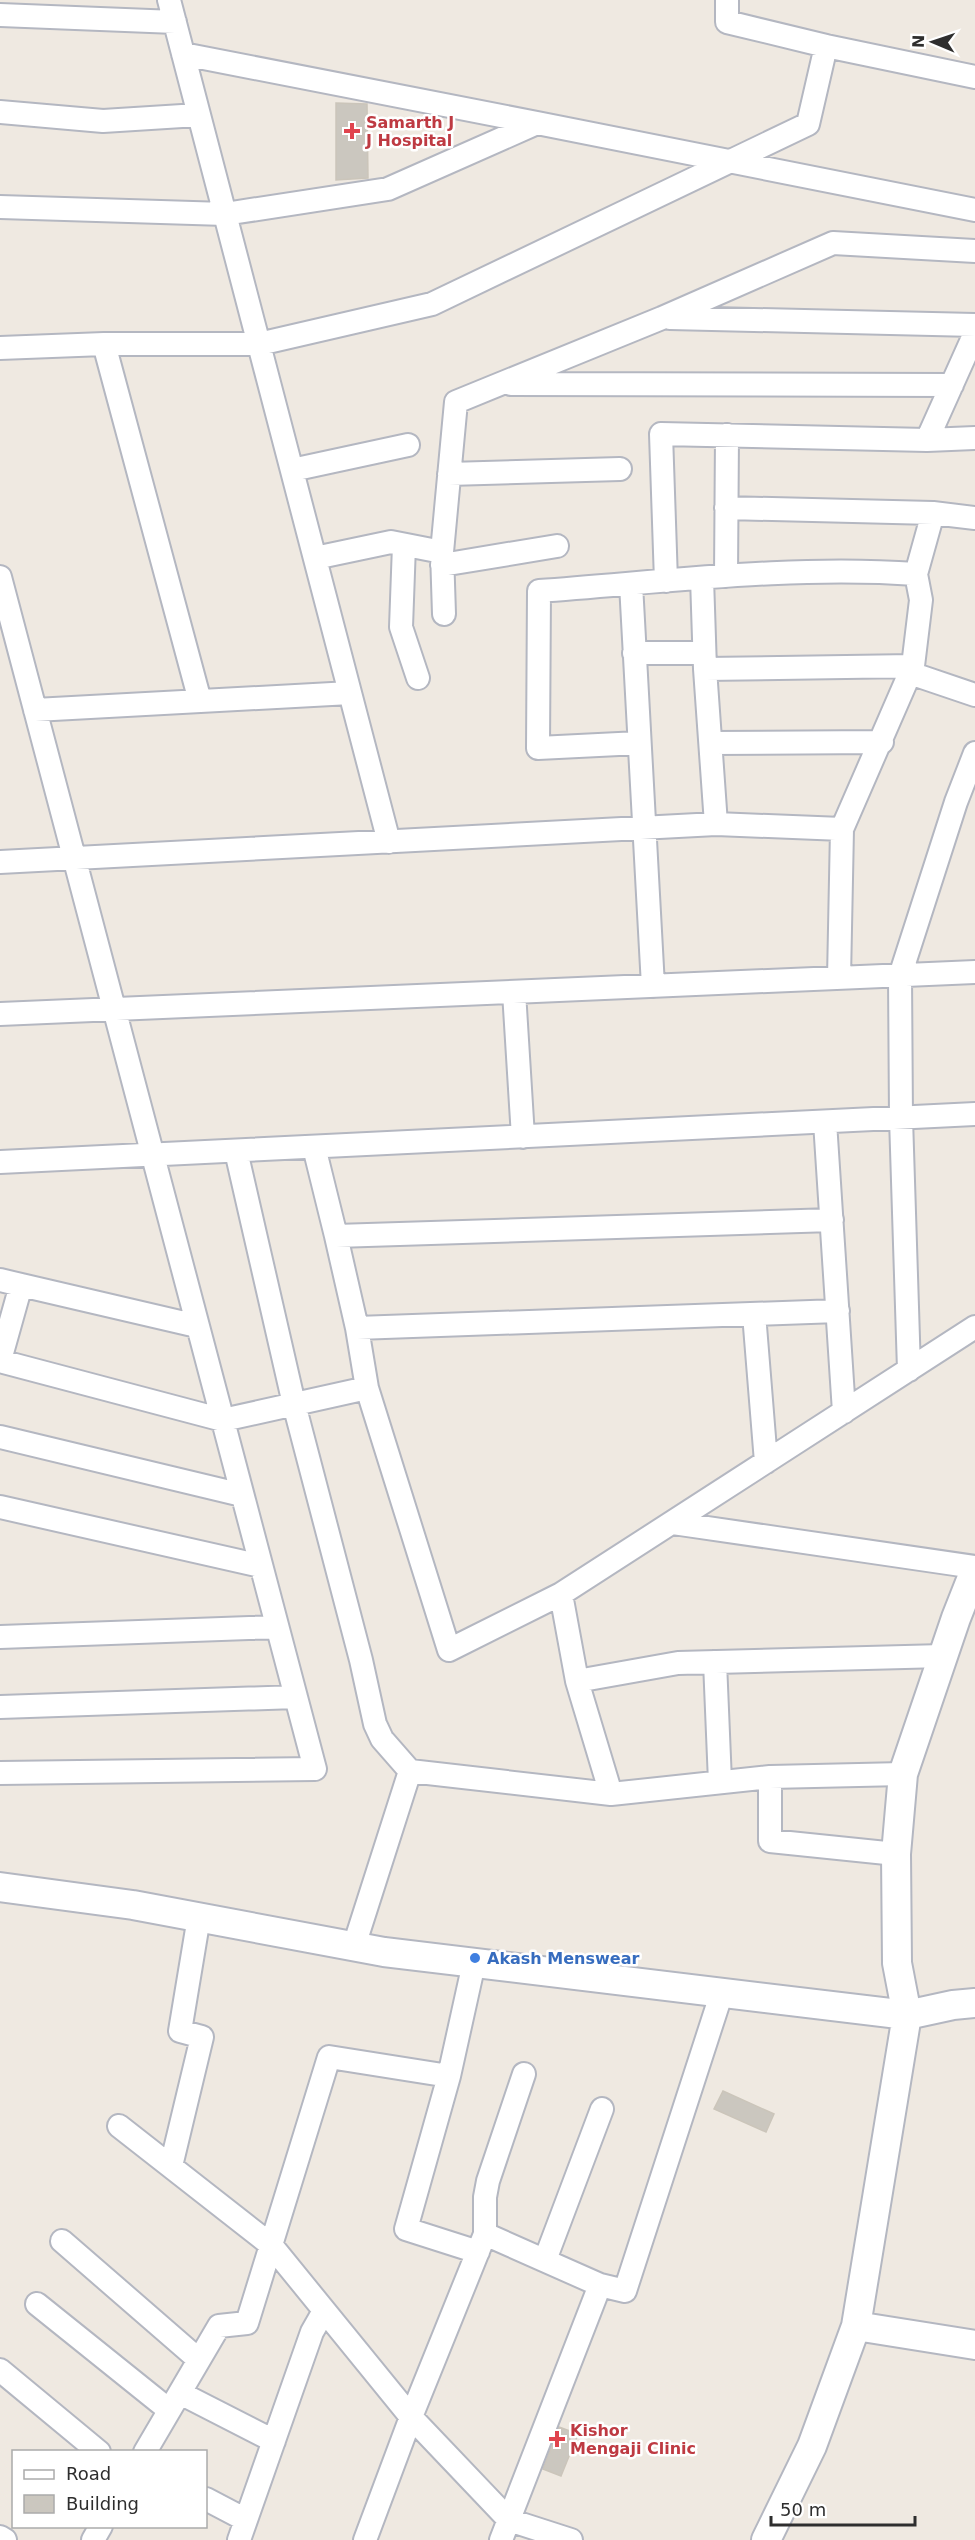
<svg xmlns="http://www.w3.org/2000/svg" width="975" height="2540" viewBox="0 0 975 2540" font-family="'DejaVu Sans',sans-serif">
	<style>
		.building { fill: #cbc7bf; stroke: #cbc5ba; stroke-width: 1.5 }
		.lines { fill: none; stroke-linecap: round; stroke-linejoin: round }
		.minor-casing { stroke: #b4b7c1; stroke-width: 26 }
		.tertiary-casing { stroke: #b4b7c1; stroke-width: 32 }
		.minor { stroke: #fff; stroke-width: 22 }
		.tertiary { stroke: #fff; stroke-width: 28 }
		.health-dot { fill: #e0444e; stroke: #fff; stroke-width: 2 }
		.shop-dot { fill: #3f7fe0; stroke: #fff; stroke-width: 2 }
		.labels { text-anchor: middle; stroke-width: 5; stroke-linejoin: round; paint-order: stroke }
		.health-label { font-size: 16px; font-weight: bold; fill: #be3a42; stroke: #fff; text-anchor: start }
		.shop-label { font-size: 16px; font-weight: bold; fill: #366cbe; stroke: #fff; text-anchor: start }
	</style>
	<rect width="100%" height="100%" fill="#efe9e1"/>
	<path class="building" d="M336,103L367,104L368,178L336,180Z
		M723,2091L774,2114L766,2132L714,2109Z
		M559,2427L578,2434L561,2476L543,2469Z"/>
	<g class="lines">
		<g class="minor-casing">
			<path id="minor" d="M169,0L389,842
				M0,15L175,22
				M826,46L975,77
				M0,112L103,121L198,115
				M537,123L975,210
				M0,207L225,214L388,189L537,123L183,54
				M670,318L975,325
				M104,344L200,701
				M0,348L104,344H259L432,304L808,124L826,46L727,22V0
				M511,384L952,385
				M927,440L975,438
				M292,470L408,445
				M449,474L620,469
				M726,508L933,513L975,518
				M404,545L401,627L418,678
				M442,552L444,614
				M315,558L391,542L442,552L456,402L662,318L833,243L975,251
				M442,565L557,546
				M916,574L933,513
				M726,576L727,435
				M0,577L315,1769L0,1773
				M702,578L705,669L716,824
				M666,581L661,434L927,440L975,333
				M631,584L653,986
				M634,653H704
				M705,669L913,666
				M910,673L975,695
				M35,710L350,693
				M639,743L538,748L539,591C664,582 791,565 916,574L921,600L913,666L842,829
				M711,743L882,742
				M0,862L716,824L842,829L839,978
				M514,992L523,1137
				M0,1014L975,972
				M825,1122L844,1412
				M314,1147L336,1236L832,1220
				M236,1151L294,1404L361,1660L375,1724L382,1739L410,1771
				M0,1162L975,1114
				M336,1236L357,1328L838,1311
				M0,1280L21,1285L0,1360
				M21,1285L197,1326
				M754,1314L766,1462
				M0,1361L223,1420L367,1388L357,1328
				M909,1370L901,1118L900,976L956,802L975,753
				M367,1388L449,1650L561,1594
				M0,1437L242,1495
				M0,1507L261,1566
				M673,1523L975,1567
				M0,1637L277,1627
				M715,1662L720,1782
				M577,1681L678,1663L943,1656
				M0,1707L296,1697
				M770,1777V1841L896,1854
				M611,1794L770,1777L903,1774
				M354,1946L410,1771L611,1794L577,1681L561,1594L975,1327
				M449,2076L406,2229L478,2252
				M119,2126L271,2245L411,2417L509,2520L571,2540
				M171,2166L202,2037L180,2031L199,1917
				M485,2234V2197L488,2181L524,2074
				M62,2241L199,2360
				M545,2260L602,2109
				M37,2304L169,2410
				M0,2370L99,2452
				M180,2393L274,2441
				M145,2452L219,2326L247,2323L329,2057L449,2076L474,1963
				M206,2499L246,2520
				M0,2537L5,2540
				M93,2540L101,2526
				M239,2540L312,2332L324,2311
				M365,2540L411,2417L485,2234L600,2285
				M501,2540L600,2285L625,2291L722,1992"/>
		</g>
		<g class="tertiary-casing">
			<path id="tertiary" d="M0,1887L133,1905L384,1952L907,2015L953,2005L975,2003
				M856,2326L975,2345
				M766,2540L812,2446L856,2326L907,2015L897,1963L896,1854L903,1774L956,1618L975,1570"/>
		</g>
		<use href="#minor" class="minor"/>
		<use href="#tertiary" class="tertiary"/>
	</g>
	<g class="health-dot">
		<path d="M349 122h6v6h6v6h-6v6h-6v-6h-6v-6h6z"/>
		<path d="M554 2430h6v6h6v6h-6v6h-6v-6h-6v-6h6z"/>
	</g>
	<circle class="shop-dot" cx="475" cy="1958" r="6"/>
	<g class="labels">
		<g class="health-label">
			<text x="366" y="128">Samarth J<tspan x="366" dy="18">J Hospital</tspan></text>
			<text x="570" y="2436">Kishor<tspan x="570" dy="18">Mengaji Clinic</tspan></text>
		</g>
		<g class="shop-label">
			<text x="487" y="1964">Akash Menswear</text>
		</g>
	</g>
	<rect x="12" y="2450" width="195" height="78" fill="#ffffff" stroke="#ababab" stroke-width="1.5"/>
	<rect x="24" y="2470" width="30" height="9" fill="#ffffff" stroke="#ababab" stroke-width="1.5"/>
	<text x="66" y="2480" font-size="18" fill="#2e2e2e">Road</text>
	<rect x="24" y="2495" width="30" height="18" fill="#cbc7bf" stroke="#ababab" stroke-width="1.5"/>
	<text x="66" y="2510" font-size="18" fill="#2e2e2e">Building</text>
	<g transform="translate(933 42) rotate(272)" stroke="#ffffff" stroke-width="4.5" paint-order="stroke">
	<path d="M0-4.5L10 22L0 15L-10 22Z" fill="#2e2e2e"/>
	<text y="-9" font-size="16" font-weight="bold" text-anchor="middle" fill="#2e2e2e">N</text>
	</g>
	<path d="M771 2516v9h144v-9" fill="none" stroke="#2e2e2e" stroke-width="3"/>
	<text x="780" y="2516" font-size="18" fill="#2e2e2e" stroke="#ffffff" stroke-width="4.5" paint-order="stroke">50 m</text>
</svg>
